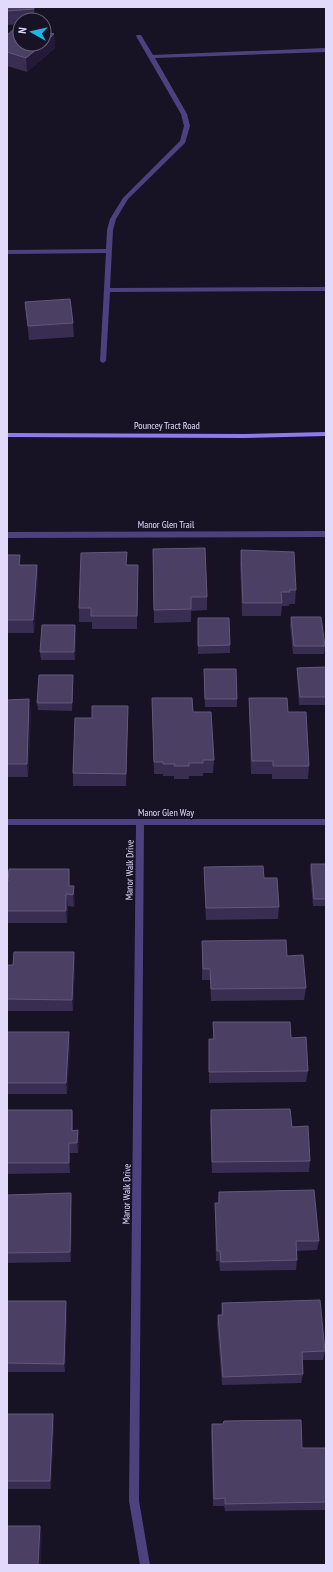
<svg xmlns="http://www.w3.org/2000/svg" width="333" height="1572" viewBox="0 0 333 1572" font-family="'PT Sans Narrow',sans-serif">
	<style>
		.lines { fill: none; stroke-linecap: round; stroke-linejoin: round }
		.service { fill: #4d427f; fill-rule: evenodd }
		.minor { fill: #4d427f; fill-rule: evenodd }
		.secondary { fill: #8f7bf1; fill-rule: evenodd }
		.wall { fill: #392d51 }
		.shaded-wall { fill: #241a38 }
		.building { fill: #4b4063; stroke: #63587b }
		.labels { text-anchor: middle; stroke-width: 3; stroke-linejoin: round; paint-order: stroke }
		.street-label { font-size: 10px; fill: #e2dafb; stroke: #181225 }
	</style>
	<rect width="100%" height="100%" fill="#181225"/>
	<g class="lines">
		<path class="service" d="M137,35H141L153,55L326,48V52L155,58L187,114L190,126L185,143L128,199L116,219L113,230L110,288L326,287V291L110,292L106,361L103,363L100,361L106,253L7,254V250L106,249L107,230L110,219L123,198L180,141L184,126L181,114L136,36Z"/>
		<path class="minor" d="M326,531V537L7,538V532Z
			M7,819H326V825H144L139,1501L150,1565H140L129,1501L136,825H7Z"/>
		<path class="secondary" d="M326,432V436L244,438L7,437V433L244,434Z"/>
	</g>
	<path class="wall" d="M7,7H34L35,20H20V24L7,25Z
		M54,34L55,48L27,72L7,66V35Z
		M25,302L73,323L74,337L29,340Z
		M153,549L207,597V610L191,611V622L154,623Z
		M241,550L296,590L295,604H289V606H282L281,616H242L240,563Z
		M7,555L21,565H37L38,578L34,633H7Z
		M138,579L137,629H92V622H79V608Z
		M291,617L325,646L324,654H293L290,625Z
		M198,618L230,645V653L198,654Z
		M75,625L76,633L75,660H41L40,652Z
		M326,667V705H299L297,675V668Z
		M204,669L237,699V707H205Z
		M73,683L72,711L38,710L37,703Z
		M152,698L193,712L214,760L213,773H203V776H189V779H174V776H163V774H154Z
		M249,698L288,712L309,766L308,779H272V774H251L249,711Z
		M7,700L31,712L28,777H8V782H7Z
		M128,706V719L126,786H73V773Z
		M311,864H326V906H313L310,871Z
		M204,867L264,878L279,907L278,919L206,920L204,879Z
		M69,869L70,886L75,898L74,907L68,906L67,923H7V881Z
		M202,941L287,956L306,988L304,1000L211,1001L210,980H202Z
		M74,952L75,964L73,1011H7V965H13Z
		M213,1022L291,1038L308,1071L306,1082L209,1083V1039H213Z
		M7,1032L70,1044L67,1094H7Z
		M7,1110H72L73,1121V1131L79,1141L78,1153H70V1173L7,1174Z
		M211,1110L292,1127L310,1161L309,1172L212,1173L210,1120Z
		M219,1192L319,1241L317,1250L297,1251V1260L296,1270L220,1271L219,1261H216L215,1214V1203H218Z
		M71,1193L72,1204L71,1262L7,1263V1195Z
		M7,1301L67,1311L65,1372H7Z
		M222,1303L325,1351L323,1360H302L303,1374L301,1383L222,1385L217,1324L218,1315H221Z
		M7,1414H53L54,1422L51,1489H7Z
		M212,1424L302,1448H326V1510L225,1511L224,1506H213L211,1432Z"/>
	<path class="shaded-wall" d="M54,34L55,48L27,72L26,58L43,44H44V43Z
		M20,555L21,568L19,565Z
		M37,565L38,578L34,633L33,620Z
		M138,565V579L137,629V616Z
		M75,625L76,633L75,660L74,652Z
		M29,699L31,712L28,777L27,764Z
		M128,706V719L126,786V774Z
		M69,869L70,881V894L69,886Z
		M74,886L75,898L74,907L73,895Z
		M66,894L68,906L67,923L66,911Z
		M74,952L75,964L73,1011L72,1000Z
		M69,1032L70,1044L67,1094L66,1083Z
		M72,1110L73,1121V1141L72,1131Z
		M78,1130L79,1141L78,1153L77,1143Z
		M69,1143L70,1153V1173L69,1163Z
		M71,1193L72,1204L71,1262L70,1252Z
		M66,1301L67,1311L65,1372L64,1364Z
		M53,1414L54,1422L51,1489L50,1481Z
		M40,1526L42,1533L41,1565H38Z"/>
	<path class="building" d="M7,7H34V9L7,11Z
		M20,24V44H43L26,58L7,52V35Z
		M44,31L54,34L44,43Z
		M70,299L73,323L28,326L25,302Z
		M205,548L207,597H191V609L154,610L153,549Z
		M241,550L294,552L296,590H289L290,592H281L282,603H243Z
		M127,552L126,565H138L137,616H91V608H79L81,553Z
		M7,555H20L19,565H37L33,620H7Z
		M291,617H321L325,646H294Z
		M198,618H229L230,645L198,646Z
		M42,625H75L74,652H40Z
		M326,667V697H300L297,668Z
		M204,669H236L237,699H205Z
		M39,675H73L72,703H37Z
		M152,698H192L193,712H211L214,760H203V763H189V766H174L175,764H163V762H154Z
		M249,698H287L288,712H306L309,766H273V761H252Z
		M29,699L27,764H7V700Z
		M92,706H128L126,774L73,773L75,718H92Z
		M311,864H326V899H314Z
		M263,866L264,878H277L279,907L206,908L204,867Z
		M9,869H69V886H74L73,895L66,894V911H7V881H8Z
		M286,940L287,956L303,955L306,988L211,989L210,969H203L202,941Z
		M14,952H74L72,1000L7,999V965H13Z
		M213,1022H290L291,1038L306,1037L308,1071L209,1072V1039H214Z
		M7,1032H69L66,1083H7Z
		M290,1109L292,1127L308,1126L310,1161L212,1162L211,1110Z
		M7,1110H72V1131L78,1130L77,1143H69V1163H7Z
		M314,1190L319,1241H296L297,1260L221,1262L220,1251H217L215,1203H219V1192Z
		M71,1193L70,1252L7,1253V1195Z
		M320,1300L325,1351L302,1352L303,1374L223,1377L218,1315H223L222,1303Z
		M7,1301H66L64,1364L7,1363Z
		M7,1414H53L50,1481H7Z
		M301,1420L302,1448H326V1502L225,1504V1498L214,1499L212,1424H223L224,1421Z
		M7,1526H40L38,1565H7Z"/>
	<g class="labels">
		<g class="street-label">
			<text x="167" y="429">Pouncey Tract Road</text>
			<text x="166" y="528">Manor Glen Trail</text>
			<text x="166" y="816">Manor Glen Way</text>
			<text transform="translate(129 870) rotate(-89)" y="4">Manor Walk Drive</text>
			<text transform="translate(126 1194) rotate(-89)" y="4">Manor Walk Drive</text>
		</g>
	</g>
	<rect width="333" height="1572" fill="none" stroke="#e2dafb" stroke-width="16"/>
	<g transform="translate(32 32) rotate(278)"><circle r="19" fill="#181225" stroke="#69627b"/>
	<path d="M0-3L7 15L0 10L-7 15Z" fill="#1bb5e6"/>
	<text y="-6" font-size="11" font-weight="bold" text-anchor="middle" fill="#e2dafb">N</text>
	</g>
</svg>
